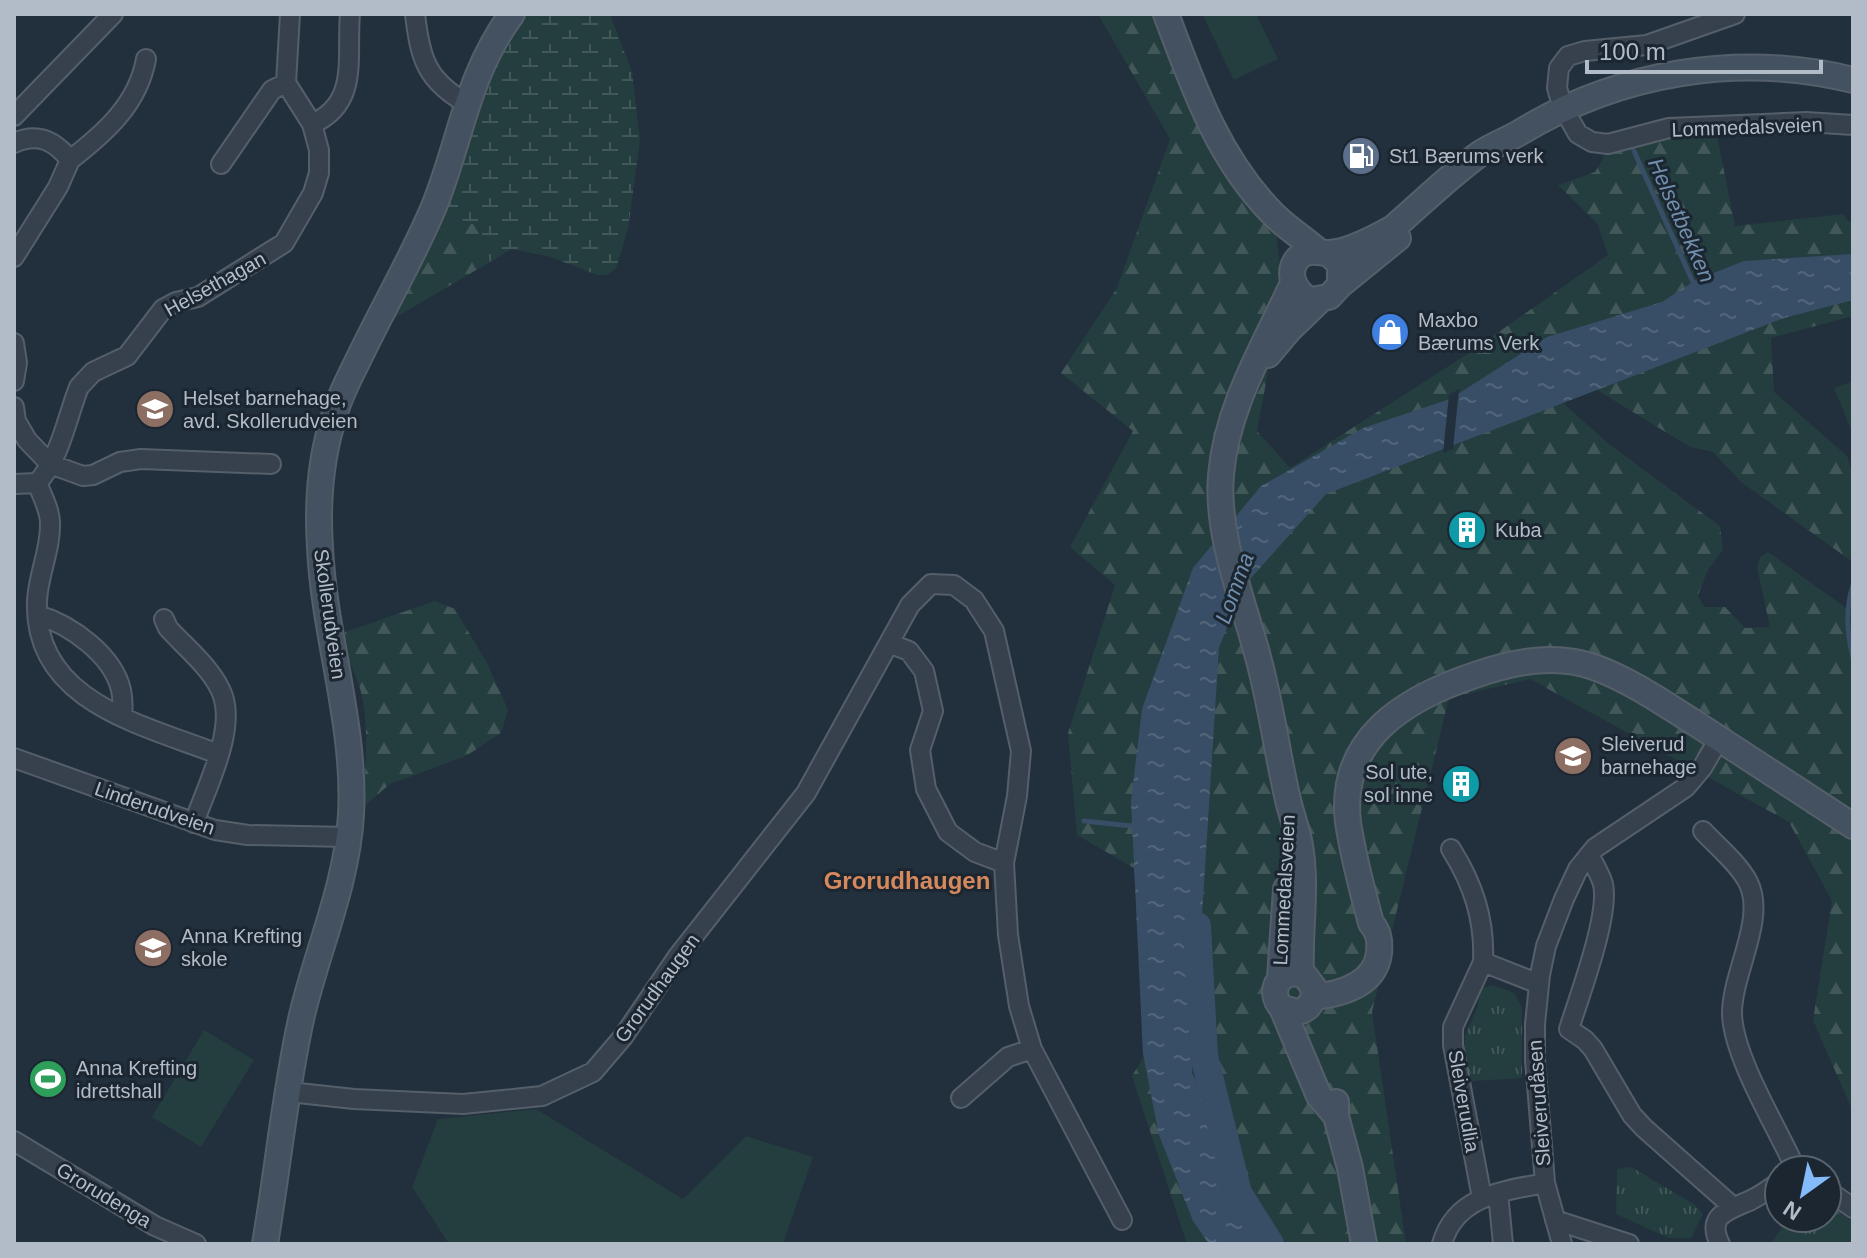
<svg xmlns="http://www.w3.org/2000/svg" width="1867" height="1258" viewBox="0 0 1867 1258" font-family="Helvetica,sans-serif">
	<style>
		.grass { fill: #243d3e }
		.forest { fill: url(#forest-firs) }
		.wetland { fill: url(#wetland-marsh) }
		.park { fill: url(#park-tufts) }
		.water { fill: url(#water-ripples) }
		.pier { fill: #22303d }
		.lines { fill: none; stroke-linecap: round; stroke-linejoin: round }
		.stream { stroke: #374e66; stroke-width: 5 }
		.river { stroke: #374e66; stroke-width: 28 }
		.street-casing { stroke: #545f6a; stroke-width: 22 }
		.secondary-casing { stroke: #545f6a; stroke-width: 28 }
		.street { stroke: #36414d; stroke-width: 18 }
		.secondary { stroke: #445160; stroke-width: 24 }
		.labels { text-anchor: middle; stroke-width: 6; stroke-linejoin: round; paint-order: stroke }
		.street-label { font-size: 20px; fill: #b2bcc8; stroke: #1b2631 }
		.poi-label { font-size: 20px; fill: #b2bcc8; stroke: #1b2631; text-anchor: start }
		.water-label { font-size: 22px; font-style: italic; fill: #718fac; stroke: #1b2631 }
		.quarter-label { font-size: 24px; font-weight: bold; fill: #d7895e; stroke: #1b2631 }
	</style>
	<defs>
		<pattern id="forest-firs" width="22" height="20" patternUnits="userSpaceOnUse" patternTransform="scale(2)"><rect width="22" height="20" fill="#243d3e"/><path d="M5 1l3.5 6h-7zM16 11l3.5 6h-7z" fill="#415758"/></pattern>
		<pattern id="wetland-marsh" width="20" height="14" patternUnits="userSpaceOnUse" patternTransform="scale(2)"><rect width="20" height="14" fill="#243d3e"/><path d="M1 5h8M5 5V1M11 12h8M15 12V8" fill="none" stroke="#415758"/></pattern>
		<pattern id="park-tufts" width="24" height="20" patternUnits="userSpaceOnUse" patternTransform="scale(2)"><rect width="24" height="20" fill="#243d3e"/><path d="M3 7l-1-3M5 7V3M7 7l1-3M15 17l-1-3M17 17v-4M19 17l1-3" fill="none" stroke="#415758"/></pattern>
		<pattern id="water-ripples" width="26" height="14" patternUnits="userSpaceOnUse" patternTransform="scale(2)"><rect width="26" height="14" fill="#374e66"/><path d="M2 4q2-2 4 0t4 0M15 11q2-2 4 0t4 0" fill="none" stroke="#52667a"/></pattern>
	</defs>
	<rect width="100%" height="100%" fill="#22303d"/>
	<path class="grass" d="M1202,14H1256L1278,59L1234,80Z
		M1853,381V434L1834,388Z
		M204,1030L254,1060L201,1147L152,1117Z
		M536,1109L683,1199L746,1136L813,1157L783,1244H449L412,1187L438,1119Z"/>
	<path class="forest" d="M1098,14H1165L1234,166L1274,215L1283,291L1257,431L1290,468L1466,355L1608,255L1597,223L1558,185L1595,172L1609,148L1669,135L1716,131L1735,226L1843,214L1849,222L1853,221V316L1771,338L1774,392L1847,456L1853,476V562L1741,482L1713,452L1690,447L1597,390L1563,403L1609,444L1720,526L1723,549L1708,570L1698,595L1704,607H1725L1745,628L1770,627L1757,567L1760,557L1768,552L1853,613V1112L1813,1020L1832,901L1789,822L1530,679L1449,698L1372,1012L1406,1244H1187L1132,1076L1152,1043L1134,868L1077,835L1068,733L1115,585L1070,547L1133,431L1061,373L1117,288L1170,139Z
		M441,213L479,226L490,262L386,323Z
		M435,601L455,609L488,665L508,710L501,733L466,756L390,784L363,807C365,769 370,730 361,692C356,671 342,653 345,632Z"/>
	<path class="wetland" d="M527,14H610L632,72L640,140L628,229L616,268L607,275H597L551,257L512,249L490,262L479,226L441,213L480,94L502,47Z"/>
	<path class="park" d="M1493,985L1514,993L1522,1007V1078L1472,1081L1464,1055L1465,1036L1477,1008L1481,988Z
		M1631,1167L1695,1205L1703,1214L1691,1238H1669L1616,1214L1617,1169Z
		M1827,1205L1853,1221V1244H1771L1788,1218H1827Z"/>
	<path class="water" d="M1853,254V300L1784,318L1326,494L1243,587L1219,648L1192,1073L1272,1244H1209L1193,1221L1159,1135L1143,1054L1131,801L1142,709L1193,568L1261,486L1363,428L1450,399L1547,337L1662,302L1696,280L1744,261Z"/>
	<path class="pier" d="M1459,389L1453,449L1443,453L1449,395Z"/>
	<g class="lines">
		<path class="stream" d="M1634,151L1696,289
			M1853,585C1845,611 1847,632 1853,658
			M1084,821L1132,826"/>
		<path class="river" d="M1197,926L1204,1056L1238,1193L1270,1244"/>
		<g class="street-casing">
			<path id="street" d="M415,14C420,58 426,80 466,103
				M1735,14L1647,45L1585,51L1568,56L1559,68L1557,88L1563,108L1578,134L1592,142L1608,144L1669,128L1806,122L1853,125
				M286,83L290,14
				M14,116L113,14
				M312,124C360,103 346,57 350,14
				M14,143C38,132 55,141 70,160L58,187L14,257
				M70,160C105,133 138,104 146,59
				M14,343L17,363L14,381
				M14,407L16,421L27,440L50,464L83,476L93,475L120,462L141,459L271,464
				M37,483C42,495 50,510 50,523C51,549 38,575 37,601C33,702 144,725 218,754
				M14,484L37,483C60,459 67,417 79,387L93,372L127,356L163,309L176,302L198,297L284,243L313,193L319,173V150L312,124L286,83L272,90L221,164
				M38,615C71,625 113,655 121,690C123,699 123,707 122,716
				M164,619L168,628C186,648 214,670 223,696C235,733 206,788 194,823
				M889,643L909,651L924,671L933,711L920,750L926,789L948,832L975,852L1004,863
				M14,758L215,830L248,835L349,837
				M1703,831C1717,846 1738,863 1748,882C1767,919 1731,974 1732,1015C1734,1056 1772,1119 1790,1157L1793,1167L1790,1170
				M1451,849C1473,884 1485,919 1483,962L1539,984
				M1589,855C1594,864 1600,874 1603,884C1610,915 1579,997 1569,1029L1585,1040L1593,1049L1632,1115L1644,1128L1732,1206
				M289,1092L354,1099L463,1104L542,1096L593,1072L623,1037L678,956L806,793L910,605L931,584L954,585L974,600L994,631L1021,751L1017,796L1004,863L1008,935L1019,1006L1032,1049L1122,1220
				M961,1098L1008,1057L1032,1049
				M14,1141L155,1226L196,1244
				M1827,1190L1853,1208
				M1498,1193L1503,1244
				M1482,1198L1453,1045V1027L1483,962
				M1555,1220L1629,1244
				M1442,1244C1455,1196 1503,1191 1545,1183
				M1562,1244L1545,1183L1535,1060V1024L1540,975L1546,946L1564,899L1578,869L1595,848L1686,787L1702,768L1719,739
				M1720,1244C1705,1214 1730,1210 1751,1200C1761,1195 1770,1189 1779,1182"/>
		</g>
		<g class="secondary-casing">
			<path id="secondary" d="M1166,14C1193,86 1218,159 1274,215C1287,228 1303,238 1317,250
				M1328,253L1340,264V285L1329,297L1310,300C1292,291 1284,267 1303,254C1313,249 1318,253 1328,253C1346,253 1377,237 1393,228C1422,203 1450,175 1481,153C1493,145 1507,140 1519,133C1619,72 1739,52 1853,80
				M1293,283C1265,345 1227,405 1221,475C1216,535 1243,600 1258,657C1271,704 1277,753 1288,800C1291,813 1296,827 1299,840C1308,884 1299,930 1301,973
				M1340,285L1398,238
				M1268,355L1289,330L1320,300
				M1280,978L1286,889
				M1314,997C1341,994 1375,985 1379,953C1380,941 1379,932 1371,923C1362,890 1353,856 1348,822C1338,738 1406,698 1475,675C1513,662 1555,653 1594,667C1630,680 1663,703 1695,723C1748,757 1800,792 1853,826
				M1282,1008L1298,1012C1310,1009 1314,1000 1314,988L1305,976C1282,966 1265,990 1282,1008L1319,1096L1336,1116
				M1336,1102V1116L1350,1168L1364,1244
				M265,1244C278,1168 285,1090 302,1015C318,948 347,884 351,815C356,725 324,636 320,547C317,502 321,455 335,413C341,392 352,373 361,354C385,304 414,255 435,204C462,136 467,75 512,14"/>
		</g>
		<use href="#street" class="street"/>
		<use href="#secondary" class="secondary"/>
	</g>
	<defs>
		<g id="fuel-disc" transform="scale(2)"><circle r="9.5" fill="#5c6f8a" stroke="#1b2631"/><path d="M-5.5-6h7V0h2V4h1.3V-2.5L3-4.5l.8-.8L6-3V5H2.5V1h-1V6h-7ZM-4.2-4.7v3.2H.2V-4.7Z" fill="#fff"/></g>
		<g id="shop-disc" transform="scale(2)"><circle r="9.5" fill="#3f7fe0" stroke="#1b2631"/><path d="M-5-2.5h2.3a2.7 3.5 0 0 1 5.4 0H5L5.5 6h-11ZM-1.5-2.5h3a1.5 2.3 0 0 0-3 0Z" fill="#fff"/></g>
		<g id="school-disc" transform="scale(2)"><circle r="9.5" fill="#8d6e63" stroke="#1b2631"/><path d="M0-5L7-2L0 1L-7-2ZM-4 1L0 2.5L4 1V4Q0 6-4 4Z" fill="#fff"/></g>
		<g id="building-disc" transform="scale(2)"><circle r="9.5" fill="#0f9aa8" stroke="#1b2631"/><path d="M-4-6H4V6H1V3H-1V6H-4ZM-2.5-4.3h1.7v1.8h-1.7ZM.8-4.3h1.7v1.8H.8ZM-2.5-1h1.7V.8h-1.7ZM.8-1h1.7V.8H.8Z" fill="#fff"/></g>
		<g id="stadium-disc" transform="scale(2)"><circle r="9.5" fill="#2e9e5b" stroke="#1b2631"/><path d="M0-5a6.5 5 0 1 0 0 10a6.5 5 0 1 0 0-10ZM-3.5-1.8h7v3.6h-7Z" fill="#fff"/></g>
	</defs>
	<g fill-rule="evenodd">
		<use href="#fuel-disc" x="1361" y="156"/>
		<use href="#shop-disc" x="1390" y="332"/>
		<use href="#school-disc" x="155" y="409"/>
		<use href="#building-disc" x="1467" y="530"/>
		<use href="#school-disc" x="1573" y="756"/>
		<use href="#building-disc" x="1461" y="784"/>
		<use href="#school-disc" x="153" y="948"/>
		<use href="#stadium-disc" x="48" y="1079"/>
	</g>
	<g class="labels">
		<g class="street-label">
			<text transform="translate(1747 127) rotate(-2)" y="7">Lommedalsveien</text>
			<text transform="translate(215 284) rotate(-29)" y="7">Helsethagan</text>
			<text transform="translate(330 614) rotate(82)" y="7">Skollerudveien</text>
			<text transform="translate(155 808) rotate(19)" y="7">Linderudveien</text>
			<text transform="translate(1284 890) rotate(-87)" y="7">Lommedalsveien</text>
			<text transform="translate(657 988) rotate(-54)" y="7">Grorudhaugen</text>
			<text transform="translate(1464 1101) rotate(80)" y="7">Sleiverudlia</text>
			<text transform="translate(1539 1103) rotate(-94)" y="7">Sleiverudåsen</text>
			<text transform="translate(104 1195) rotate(31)" y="7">Grorudenga</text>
		</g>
		<g class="poi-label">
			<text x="1389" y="163">St1 Bærums verk</text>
			<text x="1418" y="327">Maxbo<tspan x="1418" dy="23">Bærums Verk</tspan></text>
			<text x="183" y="405">Helset barnehage,<tspan x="183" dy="23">avd. Skollerudveien</tspan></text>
			<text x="1495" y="537">Kuba</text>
			<text x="1601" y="751">Sleiverud<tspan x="1601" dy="23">barnehage</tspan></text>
			<text x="1433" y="779" text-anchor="end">Sol ute,<tspan x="1433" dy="23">sol inne</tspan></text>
			<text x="181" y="943">Anna Krefting<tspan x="181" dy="23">skole</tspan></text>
			<text x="76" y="1075">Anna Krefting<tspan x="76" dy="23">idrettshall</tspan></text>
		</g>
		<g class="water-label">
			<text transform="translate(1682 220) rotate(66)" y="8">Helsetbekken</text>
			<text transform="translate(1234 588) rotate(-70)" y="8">Lomma</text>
		</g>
		<g class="quarter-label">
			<text x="907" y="889">Grorudhaugen</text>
		</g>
	</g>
	<rect width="1867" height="1258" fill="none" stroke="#b2bcc8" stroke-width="32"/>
	<g transform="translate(1803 1194) rotate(213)"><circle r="38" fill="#1b2631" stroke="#57626d" stroke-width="2"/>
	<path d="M0-6L14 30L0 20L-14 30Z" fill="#85bbfa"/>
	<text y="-12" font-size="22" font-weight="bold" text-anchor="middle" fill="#b2bcc8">N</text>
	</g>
	<path d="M1587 60v12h234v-12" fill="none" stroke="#b2bcc8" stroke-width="4"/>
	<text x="1599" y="60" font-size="24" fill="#b2bcc8" stroke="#1b2631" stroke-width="6" paint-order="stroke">100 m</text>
</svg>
